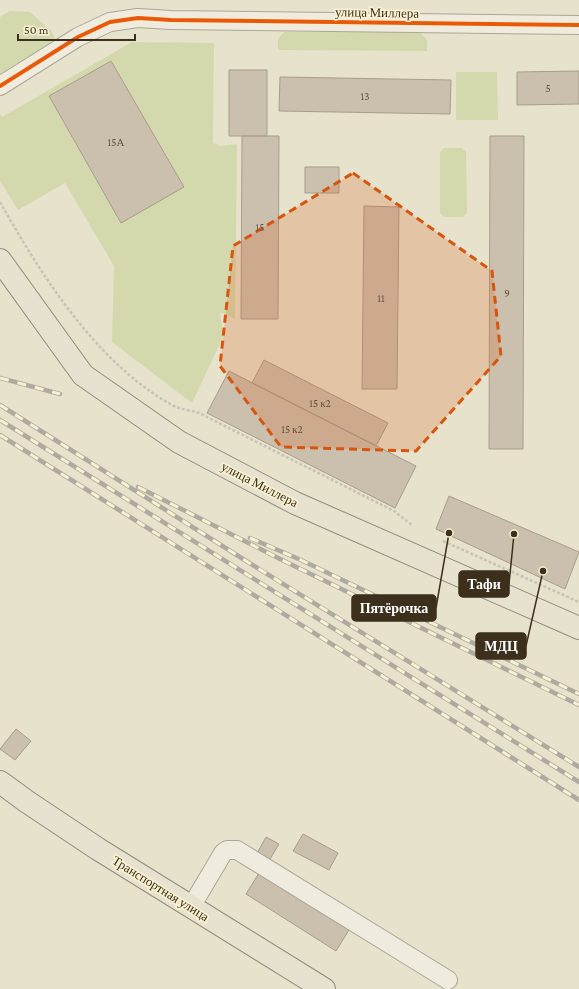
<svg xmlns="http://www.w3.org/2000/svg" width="579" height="989" viewBox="0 0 579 989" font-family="'Crimson Pro',serif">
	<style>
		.green { fill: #d4d9ad }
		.building { fill: #cbc0ad; stroke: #a89d8b }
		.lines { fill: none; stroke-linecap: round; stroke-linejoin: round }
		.minor-casing { stroke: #aca696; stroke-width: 20 }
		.major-casing { stroke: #918b7c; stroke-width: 24 }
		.path { stroke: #c7c3b6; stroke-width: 2.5; stroke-dasharray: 3 2; stroke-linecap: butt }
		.minor { stroke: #efebdf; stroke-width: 18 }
		.major { stroke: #e7e2cf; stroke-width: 22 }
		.rail-casing { stroke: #aeaa9f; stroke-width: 4.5 }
		.rail { stroke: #f9f1d2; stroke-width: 3; stroke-dasharray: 9; stroke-linecap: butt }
		.cycleway-casing { stroke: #f9f1d2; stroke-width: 6 }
		.cycleway { stroke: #e8590c; stroke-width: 4 }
		.marked { fill: #d7550e; fill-opacity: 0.2; stroke: #d7550e; stroke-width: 3; stroke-dasharray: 8 5; stroke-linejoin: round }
		.labels { text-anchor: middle; stroke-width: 3.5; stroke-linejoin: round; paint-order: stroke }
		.number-label { font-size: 11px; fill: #605340 }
		.street-label { font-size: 13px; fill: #3c2f1c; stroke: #f9f1d2 }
		.leader { fill: none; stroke: #3c2f1c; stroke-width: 1.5 }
		.callout-dot { fill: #3c2f1c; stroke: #f9f1d2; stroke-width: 1.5 }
		.callout { fill: #3c2f1c; stroke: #3c2f1c; stroke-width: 1.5 }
		.callout-label { font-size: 14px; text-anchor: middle; font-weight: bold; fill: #fff }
	</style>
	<rect width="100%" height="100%" fill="#e7e2cc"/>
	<path class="green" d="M10,11L30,12L51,31L56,41L0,75V17Z
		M284,32H420L427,40V51L278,50V39Z
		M132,42L214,43L213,143L221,146L237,144L235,319L220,312L223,337L192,403L112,342L114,266L65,183L18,210L0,181V114L2,117Z
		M456,72H497L498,120H456Z
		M444,148H462L466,152L467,213L463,217H444L440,213V152Z"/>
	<path class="building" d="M111,61L184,187L121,223L49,96Z
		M229,70H267V136H229Z
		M579,71V104L517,105V72Z
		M280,77L451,80L450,114L279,111Z
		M242,136H279L278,319H241Z
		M490,136H524L523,449H489Z
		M305,167H339V193H305Z
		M364,206L399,207L397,389H362Z
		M264,360L388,423L376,446L252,383Z
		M229,371L416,466L395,508L207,413Z
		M449,496L579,552L565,589L436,529Z
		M16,729L31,741L15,760L0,749Z
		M303,834L338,853L329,870L293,851Z
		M266,837L279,844L267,864L255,857Z
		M259,873L349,930L336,951L246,894Z"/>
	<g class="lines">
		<g class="minor-casing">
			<path id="minor" d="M0,86L78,37L110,22L138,18L171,20L579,25
				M191,907L223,853L227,850H237L448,980"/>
		</g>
		<g class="major-casing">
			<path id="major" d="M0,260L83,375L179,442L295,503L579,628
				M0,782L26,801L98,849L324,989"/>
		</g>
		<path class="path" d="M0,202C38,269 84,343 147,389C157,396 168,404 179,408C185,410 193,411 199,413L394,511L412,525
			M443,541L579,602"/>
		<use href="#minor" class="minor"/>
		<use href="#major" class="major"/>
		<g class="rail-casing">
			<path id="rail" d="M0,378L60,394
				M0,405L243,559L579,767
				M0,420L579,782
				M0,435L579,800
				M138,487L280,559L579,705
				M250,538L301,560L579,694"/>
		</g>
		<use href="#rail" class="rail"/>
		<g class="cycleway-casing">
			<path id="cycleway" d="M0,86L78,37L110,22L138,18L171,20L579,25"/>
		</g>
		<use href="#cycleway" class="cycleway"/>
	</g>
	<path class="marked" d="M353,173L492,271L501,356L416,451L281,447L220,366L233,246Z"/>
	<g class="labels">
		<g class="number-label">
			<text x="548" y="92">5</text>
			<text x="365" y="100">13</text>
			<text x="116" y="146">15А</text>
			<text x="260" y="231">15</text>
			<text x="507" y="297">9</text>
			<text x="381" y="302">11</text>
			<text x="320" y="407">15 к2</text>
			<text x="292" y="433">15 к2</text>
		</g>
		<g class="street-label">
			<text transform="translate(377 12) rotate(1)" y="5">улица Миллера</text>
			<text transform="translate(260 484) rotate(27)" y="5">улица Миллера</text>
			<text transform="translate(161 888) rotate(32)" y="5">Транспортная улица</text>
		</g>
	</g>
	<path class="leader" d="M514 534L509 584M449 533L436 608M543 571L526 646"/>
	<g class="callout-dot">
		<circle cx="514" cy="534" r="4"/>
		<circle cx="449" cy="533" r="4"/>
		<circle cx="543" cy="571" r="4"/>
	</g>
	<g class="callout">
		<rect x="459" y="571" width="50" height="26" rx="4"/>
		<rect x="352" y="595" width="84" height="26" rx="4"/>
		<rect x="476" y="633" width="50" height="26" rx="4"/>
	</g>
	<g class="callout-label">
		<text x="484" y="589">Тафи</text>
		<text x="394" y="613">Пятёрочка</text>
		<text x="501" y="651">МДЦ</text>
	</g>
	<path d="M18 34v6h117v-6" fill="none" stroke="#3c2f1c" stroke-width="2"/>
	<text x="24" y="34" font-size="12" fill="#3c2f1c" stroke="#f9f1d2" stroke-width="3" paint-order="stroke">50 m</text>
</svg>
